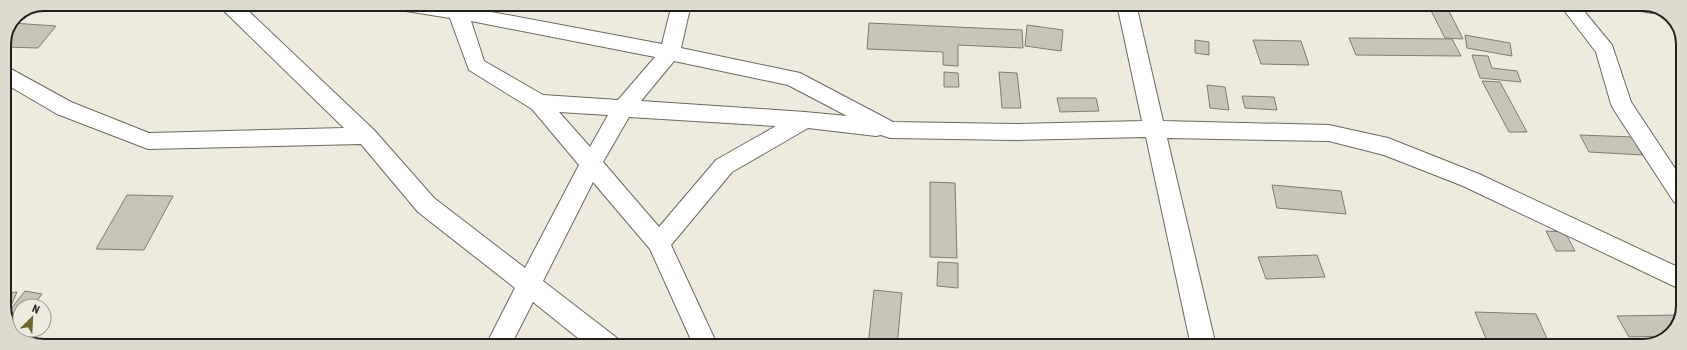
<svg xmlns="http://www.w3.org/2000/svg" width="1687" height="350" viewBox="0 0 1687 350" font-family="'Roboto Condensed',sans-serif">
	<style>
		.building { fill: #c7c4b8; stroke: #7e7b71 }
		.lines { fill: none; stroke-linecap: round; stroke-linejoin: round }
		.minor-casing { stroke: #6c695f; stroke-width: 2 }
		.minor { fill: #fff; fill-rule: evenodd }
		.rim { fill: none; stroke: #201f1b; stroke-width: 2 }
	</style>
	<rect width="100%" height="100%" fill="#edeade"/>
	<path class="building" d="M1428,5H1446L1463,39L1445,38Z
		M12,23L56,26L38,48L4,47Z
		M869,23L1022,30L1023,48L958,45V66L943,65V52L867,49Z
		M1027,25L1063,30L1061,51L1025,46Z
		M1465,35L1510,43L1512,56L1467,48Z
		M1349,38L1452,39L1461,56L1356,55Z
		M1195,40L1209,42V55L1195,53Z
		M1253,40L1301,41L1309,65L1261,64Z
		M1472,55L1488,56L1492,68L1517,71L1521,82L1480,78Z
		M944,72L958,73L959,87H944Z
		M999,72L1017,73L1021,108H1002Z
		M1482,81L1500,82L1527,132H1509Z
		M1207,85L1225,87L1229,110L1210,108Z
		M1242,96L1274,97L1277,110L1245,108Z
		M1057,98H1096L1099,111L1060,112Z
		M1580,135L1634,137L1644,155L1589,152Z
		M930,182L955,183L957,258L930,257Z
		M1272,185L1341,191L1346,214L1277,208Z
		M127,195L173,196L144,250L96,249Z
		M1546,231L1565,232L1575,251H1556Z
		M1317,255L1325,277L1266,279L1258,257Z
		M938,262L958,263V288L937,286Z
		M874,290L902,293L897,346H868Z
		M25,291L42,294L33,306H20L19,325L10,323L6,315Z
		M17,292L8,313H5L4,293Z
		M1475,312L1536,314L1549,343L1487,341Z
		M1679,315L1680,318L1669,336L1629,337L1617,316Z"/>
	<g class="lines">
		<g class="minor-casing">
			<path id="minor" d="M220,4H241L374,130L434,198L525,268L579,165L532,109L469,70L450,18L406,11L399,9L397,4H465V7L662,44L672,4H691L681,48L800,73L893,122L1015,124L1142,121L1117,4H1136L1163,121L1329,125L1388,138L1479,174L1682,269V290L1463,186L1384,155L1329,141L1167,138L1216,346H1191L1146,137L1015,140L890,138L881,135L876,136L808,128L732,172L671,245L716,342V346H692V342L650,249L593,182L543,281L617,338L620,346H588L533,302L511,345H486L515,288L418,212L361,144L148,149L57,114L4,83V66L11,69L71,102L149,133L344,128L222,9ZM471,21L655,57L618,100L543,95L484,61ZM674,61L788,85L847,116L805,112L641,101ZM559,112L608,115L590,147ZM629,117L776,126L716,160L659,227L603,162Z
				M1560,5H1579L1612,45L1631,102L1682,179V205L1674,202L1614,110L1611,104L1596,52Z
				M1635,5H1651L1662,10C1654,15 1646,12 1637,10Z"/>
		</g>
		<use href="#minor" class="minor"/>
	</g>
	<path d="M0 0H1687V350H0ZM44 11H1643A33 33 0 0 1 1676 44V306A33 33 0 0 1 1643 339H44A33 33 0 0 1 11 306V44A33 33 0 0 1 44 11Z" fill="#dddace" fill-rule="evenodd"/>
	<path class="rim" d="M44 11H1643A33 33 0 0 1 1676 44V306A33 33 0 0 1 1643 339H44A33 33 0 0 1 11 306V44A33 33 0 0 1 44 11Z"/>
	<g transform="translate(32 318) rotate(24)"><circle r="19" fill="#edeade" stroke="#9b9990"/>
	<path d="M0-3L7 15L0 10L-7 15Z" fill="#716431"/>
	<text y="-6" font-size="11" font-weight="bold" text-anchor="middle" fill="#201f1b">N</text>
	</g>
</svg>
